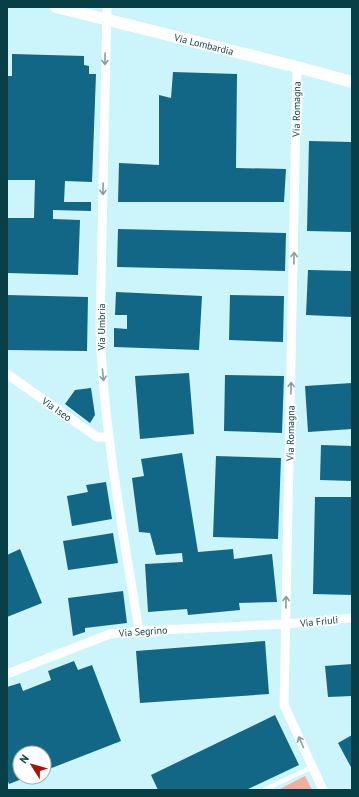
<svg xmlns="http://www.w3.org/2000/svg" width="359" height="797" viewBox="0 0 359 797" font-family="'PT Sans',sans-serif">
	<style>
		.green { fill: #f4ac9e }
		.building { fill: #126686 }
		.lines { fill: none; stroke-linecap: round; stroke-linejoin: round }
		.service { stroke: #fff; stroke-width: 4.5 }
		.minor { stroke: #fff; stroke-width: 9 }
		.tertiary { stroke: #fff; stroke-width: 12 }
		.oneway { stroke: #849ea2 }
		.labels { text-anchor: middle; stroke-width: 4; stroke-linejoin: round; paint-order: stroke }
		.street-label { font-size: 10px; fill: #083e46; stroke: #fff }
	</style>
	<rect width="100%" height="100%" fill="#cbf4fb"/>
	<path class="green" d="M305,776L312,790H278Z"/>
	<path class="building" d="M12,54L84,56V65L89,66V74H96L92,182L65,181L64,202H91V211L53,210V219L80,220L78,275L7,273V218H34L35,180H7V76H12Z
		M173,72L237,74L236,168L286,169L284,202H118L119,163L159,165V95L171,98Z
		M309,141L352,142V232L307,231Z
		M118,229L286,233L285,271L117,267Z
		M308,270L352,271V317L306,315Z
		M116,292L202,296L199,350L114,347V328L127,329V315H115Z
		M7,295L88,297L87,351L7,350Z
		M230,295L284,296L283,342L229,340Z
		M189,373L194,434L140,439L135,376Z
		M225,375L284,376L282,433L224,431Z
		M352,383V429L308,432L305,386Z
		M91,388L95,415L90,423L65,404L75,390Z
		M321,445L352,446V481L320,480Z
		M182,453L198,552L233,549L234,559L272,554L277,602L239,603L240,610L188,615L187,609L148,612L145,564L183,562L182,553L156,555L150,533L139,532L132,478L144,476L141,459Z
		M216,456L281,458L278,539L213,537Z
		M106,482L112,519L72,526L67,496L88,492L86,485Z
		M315,497H352V595L313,594Z
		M113,533L118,563L68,570L63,541Z
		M20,549L42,603L7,617V555Z
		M123,591L127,623L85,628V632L73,636L68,598Z
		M265,641L269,694L140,703L136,651Z
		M74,661L78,670L92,665L121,741L44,771V753H20V777H27L9,784L7,779V687L20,683L23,691L51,680L48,671Z
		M352,664V696L328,697L325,666Z
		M275,715L299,765L246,790H158L151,775Z
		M352,735V769L338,743Z"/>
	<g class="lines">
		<path class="service" d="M264,790L312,767"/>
		<path class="minor" d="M107,7L100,326C103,428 123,530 139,631
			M297,67L284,705L323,790
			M7,374L97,437H109
			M7,674L110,634L139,631L286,624L352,618"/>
		<path class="tertiary" d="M56,7L297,67L352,82"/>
	</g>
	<defs><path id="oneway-shaft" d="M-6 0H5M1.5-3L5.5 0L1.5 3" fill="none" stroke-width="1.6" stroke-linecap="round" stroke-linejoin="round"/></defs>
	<g class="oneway">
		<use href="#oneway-shaft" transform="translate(105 59) rotate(91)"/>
		<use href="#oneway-shaft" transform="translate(103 189) rotate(91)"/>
		<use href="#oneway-shaft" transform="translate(294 258) rotate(-89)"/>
		<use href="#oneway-shaft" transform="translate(103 375) rotate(84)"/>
		<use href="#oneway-shaft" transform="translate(291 388) rotate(-89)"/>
		<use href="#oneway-shaft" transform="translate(286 602) rotate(-89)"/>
		<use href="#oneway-shaft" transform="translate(301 742) rotate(-114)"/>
	</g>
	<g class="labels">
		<g class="street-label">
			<text transform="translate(204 44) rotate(14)" y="4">Via Lombardia</text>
			<text transform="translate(296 109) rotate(-89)" y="4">Via Romagna</text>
			<text transform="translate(101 327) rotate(-90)" y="4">Via Umbria</text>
			<text transform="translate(57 409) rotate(35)" y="4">Via Iseo</text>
			<text transform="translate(290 433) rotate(-89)" y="4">Via Romagna</text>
			<text transform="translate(319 621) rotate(-6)" y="4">Via Friuli</text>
			<text transform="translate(143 631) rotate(-4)" y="4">Via Segrino</text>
		</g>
	</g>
	<rect width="359" height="797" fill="none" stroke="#083e46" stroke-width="16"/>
	<g transform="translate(32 765) rotate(307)"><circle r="19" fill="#ffffff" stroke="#9cb2b5"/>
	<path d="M0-3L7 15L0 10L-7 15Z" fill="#a71604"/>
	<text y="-6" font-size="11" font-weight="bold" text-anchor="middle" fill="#083e46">N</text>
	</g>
</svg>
